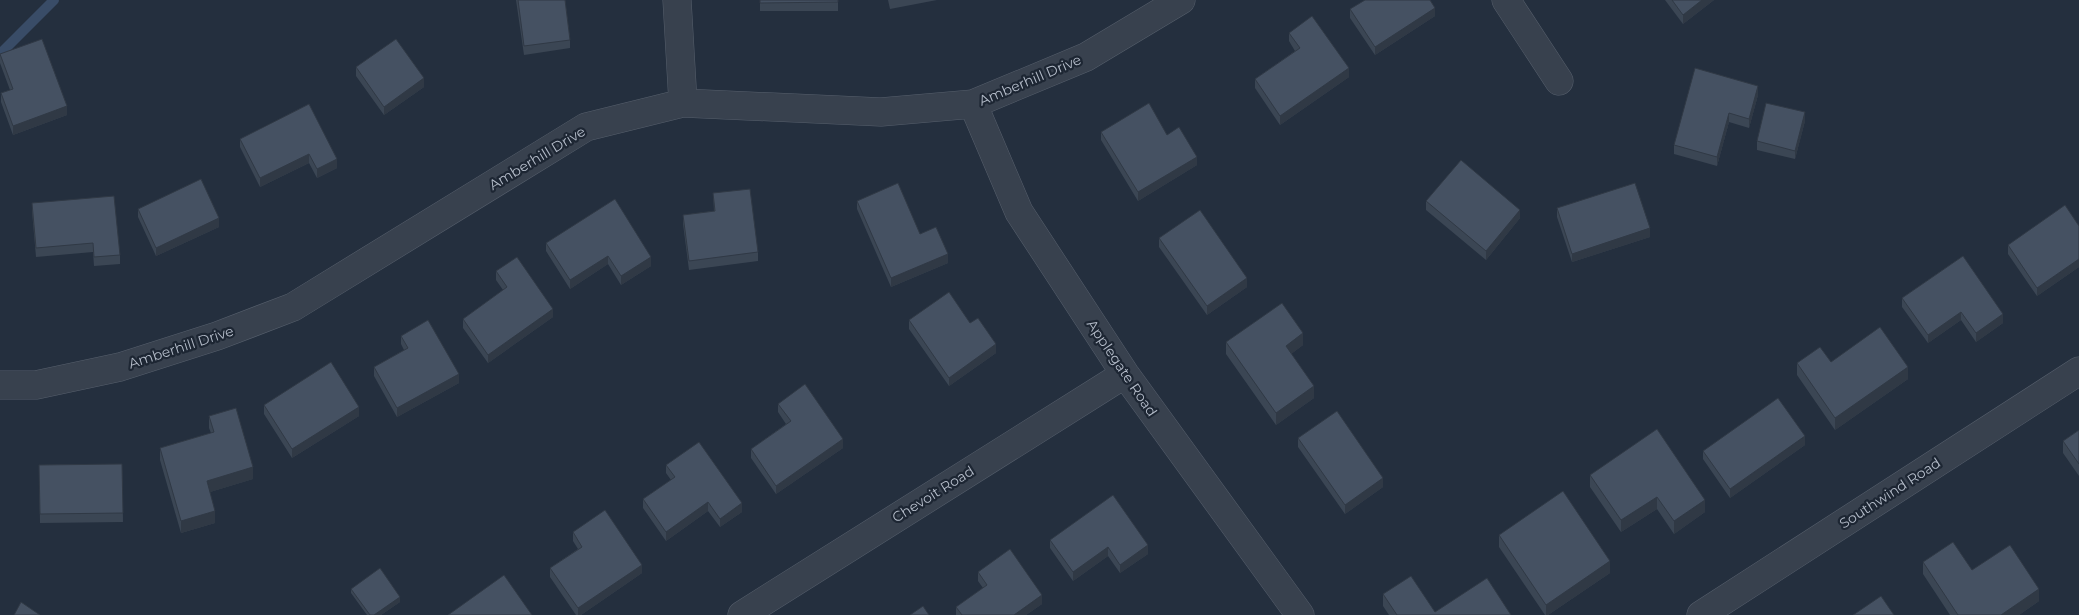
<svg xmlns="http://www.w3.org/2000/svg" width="2079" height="615" viewBox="0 0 2079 615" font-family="Montserrat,sans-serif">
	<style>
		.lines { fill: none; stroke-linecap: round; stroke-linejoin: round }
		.stream { stroke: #394c67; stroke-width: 10 }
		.street-casing { stroke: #565f6c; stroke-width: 29 }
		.street { stroke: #38414e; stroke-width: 28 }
		.wall { fill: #3b4654 }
		.shaded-wall { fill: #303945 }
		.building { fill: #455162; stroke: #303945 }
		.labels { text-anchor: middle; stroke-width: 4.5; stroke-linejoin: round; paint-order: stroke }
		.street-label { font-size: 14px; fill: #b4bcc9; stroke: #1d2633 }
	</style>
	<rect width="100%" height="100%" fill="#242f3e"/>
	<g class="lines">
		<path class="stream" d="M0,54L54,0"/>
		<g class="street-casing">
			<path id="street" d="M677,0L683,103
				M1506,0L1559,81
				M973,104L1019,212L1125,374L1300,615
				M0,385H36L120,367L217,336L293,307L586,127L683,103L881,112L973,104L1086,57L1181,0
				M742,615L1125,374
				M1701,615L2079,371"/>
		</g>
		<use href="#street" class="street"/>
	</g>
	<path class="wall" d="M516,0H565L570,40V48L524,55Z
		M760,0H838V11H760Z
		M888,0H937L890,9Z
		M1665,0H1714L1683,24Z
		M1350,9L1435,16L1375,55L1350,18Z
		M1289,33L1349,77L1280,125L1255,88V79L1295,51L1289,41Z
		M0,54L67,115L13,135L1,102V93L10,90L0,63Z
		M356,67L424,87L384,115L356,76Z
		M1758,95L1749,128L1729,122L1717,166L1674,154V145Z
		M309,104L337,168L317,178L309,163L260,187L240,147V139Z
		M1805,121L1795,159L1757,150V141Z
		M1101,132L1167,135L1197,165L1138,201L1101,140Z
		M713,193L758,252V261L689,270L683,224V215L714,211Z
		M857,201L920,234L948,263L891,287L857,209Z
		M1426,201L1520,218L1486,260L1426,210Z
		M32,203L120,255V264L94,266L93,252L36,257L32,211Z
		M1557,208L1650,237L1572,262L1557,217Z
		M138,209L219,227L156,256L138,217Z
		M2079,226V267L2037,296L2008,254V245Z
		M1159,238L1247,287L1207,315L1159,247Z
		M546,243L651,266L621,285L608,264L570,289L546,251Z
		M1963,256L2003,323L1976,342L1961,320L1928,343L1902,307V298Z
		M496,271L553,317L488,363L463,328V319L503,290L496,280Z
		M909,320L970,323L996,353L949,386L909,329Z
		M401,336L459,383L397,417L374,376V367L404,350L401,344Z
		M1226,342L1303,345L1291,354L1314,398L1276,425L1226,354Z
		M1797,363L1908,379L1835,430L1797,375Z
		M778,404L843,448L776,494L751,458V449L786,424L778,412Z
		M264,405L359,416L292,458L264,414Z
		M209,416L253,479L210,492L215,523L181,533L160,460V448L211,433L209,428Z
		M2079,430V476L2063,453V441Z
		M1298,438L1383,487L1345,514L1298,447Z
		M1805,445L1730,498L1703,459V451Z
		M122,464L123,522L40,523L39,465Z
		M666,465L742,512L720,527L708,511L666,541L643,508V499L671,480L666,473Z
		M1590,475L1705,512L1674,534L1657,509L1621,532L1590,487Z
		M573,532L642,573L581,615H576L550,577V568L578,549L573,541Z
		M1499,535L1610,573L1548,615H1545L1499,547Z
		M1050,540L1148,554L1120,573L1108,556L1073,581L1050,548Z
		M1923,562L1972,570L2039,601L2019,615H1950L1923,574Z
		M978,572L1042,604L1026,615H956V607L983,588L978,581Z
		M351,589L400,602L381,615H367L351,593Z
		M1383,594L1435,612L1511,615H1389L1383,606Z"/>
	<path class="shaded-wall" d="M1702,0H1714L1683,24V15Z
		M1435,8V16L1375,55V47Z
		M1349,68V77L1280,125V116Z
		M424,78V87L384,115V107Z
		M1758,86V95L1749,128V119Z
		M67,106V115L13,135V126Z
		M1805,112V121L1795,159V151Z
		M1729,113V122L1717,166V157Z
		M309,154V163L260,187V178Z
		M1197,157V165L1138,201V192Z
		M337,159V168L317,178V169Z
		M1520,210V218L1486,260V251Z
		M219,218V227L156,256V248Z
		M1650,228V237L1572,262V254Z
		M948,254V263L891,287V278Z
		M608,256V264L570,289V280Z
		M651,257V266L621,285V276Z
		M2079,259V267L2037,296V288Z
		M1247,278V287L1207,315V306Z
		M553,309V317L488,363V355Z
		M1961,312V320L1928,343V335Z
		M2003,314V323L1976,342V333Z
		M1303,333V345L1286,358V346Z
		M996,344V353L949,386V378Z
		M1908,367V379L1835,430V418Z
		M459,374V383L397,417V408Z
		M1314,386V398L1276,425V413Z
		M359,407V416L292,458V449Z
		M1805,436V445L1730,498V489Z
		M843,439V448L776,494V486Z
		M253,467V479L207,493V481Z
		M1383,478V487L1345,514V505Z
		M1657,497V509L1621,532V520Z
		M1705,500V512L1674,534V521Z
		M708,502V511L666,541V532Z
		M742,503V512L720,527V519Z
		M215,511V523L181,533V521Z
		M1148,545V554L1120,573V565Z
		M1108,547V556L1073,581V572Z
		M1610,561V573L1548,615H1546V605Z
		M642,565V573L581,615H578V608Z
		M2039,589V601L2019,615H2001Z
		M1042,595V604L1026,615H1014Z
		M400,597V602L381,615H374Z"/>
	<path class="building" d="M518,0H565L570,40L524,46Z
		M760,0H838V2L760,3Z
		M1365,0H1430L1435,8L1375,47L1350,9Z
		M1672,0H1702L1683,15Z
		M1312,16L1349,68L1280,116L1255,79L1300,48L1289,33Z
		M42,39L67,106L13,126L1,93L13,89L0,54Z
		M396,39L424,78L384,107L356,67Z
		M1695,68L1758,86L1749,119L1729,113L1717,157L1674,145Z
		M1149,103L1167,135L1179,127L1197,157L1138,192L1101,132Z
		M1766,103L1805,112L1795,151L1757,141Z
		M309,104L337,159L317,169L309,154L260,178L240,139Z
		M1461,160L1520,210L1486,251L1426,201Z
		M201,179L219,218L156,248L138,209Z
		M898,183L920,234L936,227L948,254L891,278L857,201Z
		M1635,183L1650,228L1572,254L1557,208Z
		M750,189L758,252L689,261L683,215L715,211L713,193Z
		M114,196L120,255L94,257L93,243L36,248L32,203Z
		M615,199L651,257L621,276L608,256L570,280L546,243Z
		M2065,205L2079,226V259L2037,288L2008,245Z
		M1200,210L1247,278L1207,306L1159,238Z
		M1963,256L2003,314L1976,333L1961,312L1928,335L1902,298Z
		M517,257L553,309L488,355L463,319L507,287L496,271Z
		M949,292L970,323L978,318L996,344L949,378L909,320Z
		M1282,303L1303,333L1286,346L1314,386L1276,413L1226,342Z
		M428,320L459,374L397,408L374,367L408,348L401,336Z
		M1880,327L1908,367L1835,418L1797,363L1820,347L1831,362Z
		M331,362L359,407L292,449L264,405Z
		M805,384L843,439L776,486L751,449L791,421L778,404Z
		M1778,398L1805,436L1730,489L1703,451Z
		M236,408L253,467L207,481L215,511L181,521L160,448L214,432L209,416Z
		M1337,411L1383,478L1345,505L1298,438Z
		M1657,429L1705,500L1674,521L1657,497L1621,520L1590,475Z
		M2079,430V464L2063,441Z
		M699,442L742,503L720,519L708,502L666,532L643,499L675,477L666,465Z
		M122,464L123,513L40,514L39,465Z
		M1563,491L1610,561L1546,605L1499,535Z
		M1113,495L1148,545L1120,565L1108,547L1073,572L1050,540Z
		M605,510L642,565L578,608L550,568L582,547L573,532Z
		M1953,542L1972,570L2010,545L2039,589L2001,615H1958L1923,562Z
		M1010,549L1042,595L1014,615H962L956,607L987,585L978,572Z
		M380,568L400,597L374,615H370L351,589Z
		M504,575L532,615H448Z
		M1411,576L1435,612L1487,578L1511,615H1397L1383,594Z
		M1881,596L1894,615H1853Z
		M21,602L40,615H14Z
		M923,606L929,615H910Z"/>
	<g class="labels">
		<g class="street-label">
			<text transform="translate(1030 80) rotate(-23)" y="5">Amberhill Drive</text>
			<text transform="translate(537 158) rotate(-31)" y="5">Amberhill Drive</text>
			<text transform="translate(181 347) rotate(-18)" y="5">Amberhill Drive</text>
			<text transform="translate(1122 368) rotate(56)" y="5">Applegate Road</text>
			<text transform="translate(1890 493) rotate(-33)" y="5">Southwind Road</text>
			<text transform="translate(933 494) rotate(-32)" y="5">Chevoit Road</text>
		</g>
	</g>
</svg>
